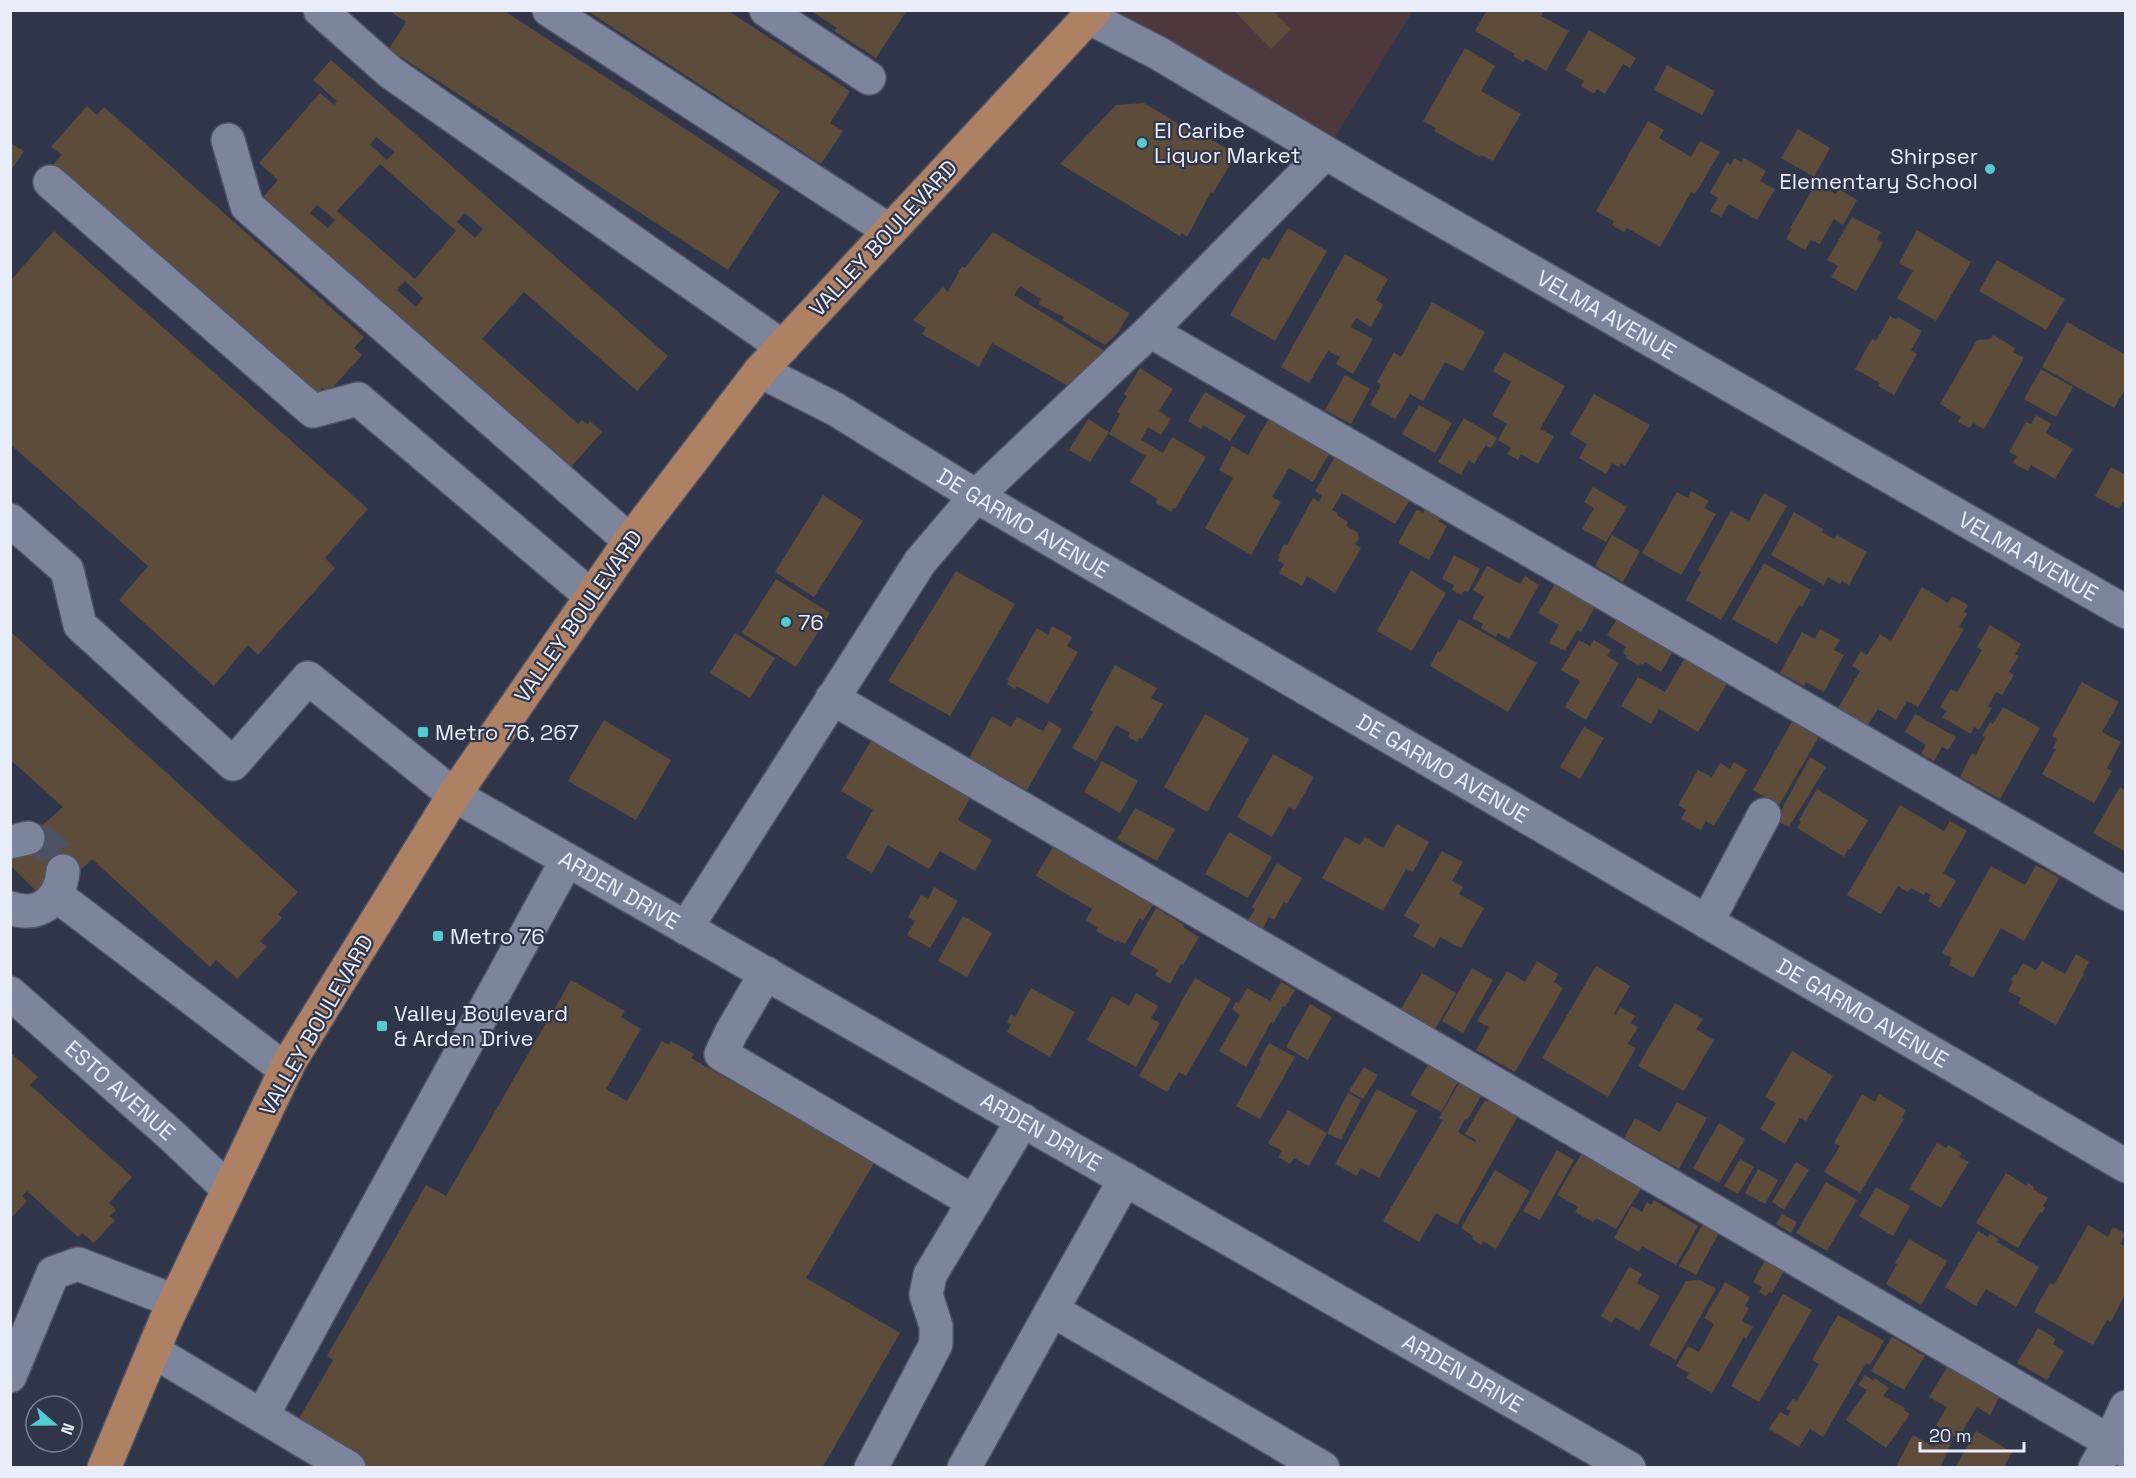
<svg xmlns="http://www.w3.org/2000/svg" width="2136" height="1478" viewBox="0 0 2136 1478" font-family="'Space Grotesk',sans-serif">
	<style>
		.commercial { fill: #4c383d }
		.building { fill: #5e4c3b; fill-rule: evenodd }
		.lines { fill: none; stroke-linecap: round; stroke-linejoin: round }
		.minor-tunnel { stroke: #4b5264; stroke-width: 33; stroke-dasharray: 33 16; stroke-linecap: butt }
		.minor-casing { stroke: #4e5364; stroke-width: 36 }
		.major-casing { stroke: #4e5364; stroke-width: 36 }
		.minor { stroke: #7d859c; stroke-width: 33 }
		.major { stroke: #ae8165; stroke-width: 33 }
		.poi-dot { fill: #51ccd1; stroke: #2f3649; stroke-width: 2 }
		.labels { text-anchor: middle; stroke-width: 4.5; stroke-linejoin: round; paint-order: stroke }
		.poi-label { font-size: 22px; fill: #e9eefb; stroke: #2f3649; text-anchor: start }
		.street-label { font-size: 22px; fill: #e9eefb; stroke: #2f3649 }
	</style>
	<rect width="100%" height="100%" fill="#2f3649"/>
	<path class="commercial" d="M1095,10L1413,11L1325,153Z"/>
	<path class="building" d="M388,10H503L780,191L728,270L389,49L406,22Z
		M586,10H727L850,91L830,123L843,131L821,164Z
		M810,10H907L876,58L834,31L837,28Z
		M1233,10H1272L1291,29L1271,49Z
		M1487,10H1544L1541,16L1569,31L1546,71L1526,59L1523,62L1513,56L1515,54L1475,31Z
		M1589,30L1636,58L1630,68L1623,64L1605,94L1597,89L1594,94L1581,86L1584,81L1565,70Z
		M1465,48L1495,66L1481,91L1521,114L1493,161L1481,155L1480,157L1434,131L1436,128L1423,121Z
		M331,60L668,356L637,391L524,292L482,339L578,424L582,420L588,424L590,421L602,432L563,476L256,205L278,180L259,163L320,93L334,105L337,101L313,80ZM376,137L395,152L387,160L370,145ZM380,164L456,231L415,279L337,211ZM317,205L335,220L328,228L310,213ZM465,213L483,229L475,238L457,222ZM405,281L423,298L416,307L397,290Z
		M1667,65L1715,91L1702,115L1654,90Z
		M1144,103L1194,133L1195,130L1229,150L1227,153L1234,158L1213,193L1211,192L1187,237L1182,233L1180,236L1060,164L1116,105Z
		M87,106L97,115L104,107L364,337L354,348L362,355L328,393L322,388L311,400L48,170L62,155L51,147Z
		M1648,121L1664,130L1659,138L1691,157L1700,141L1720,152L1695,194L1691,192L1660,247L1627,228L1624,232L1612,225L1614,221L1596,211Z
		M1798,129L1830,148L1814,177L1781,158Z
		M10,143L24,151L10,172Z
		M1734,158L1741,162L1744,158L1766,171L1760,181L1775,189L1757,220L1729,204L1721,217L1710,211L1718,198L1710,193L1727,162L1731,165Z
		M1816,183L1836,194L1839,189L1857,200L1843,225L1834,219L1820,244L1811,240L1805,250L1786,239L1792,229L1790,228Z
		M1852,217L1881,232L1877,239L1883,243L1856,291L1831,277L1838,266L1827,260Z
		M1288,228L1327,251L1275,341L1230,315L1263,257L1269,260Z
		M1917,230L1971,262L1936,321L1897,298L1913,271L1899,263Z
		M54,231L368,509L325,558L335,568L258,655L248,645L214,686L119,600L148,566L10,444V285L12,279Z
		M993,232L1129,313L1118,333L1105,345L1062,320L1064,317L1038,304L1041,299L1020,286L1014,295L1105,351L1075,384L1070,387L992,343L979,367L922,334L926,328L913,320L943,287L948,292L962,266L965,268Z
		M1345,254L1388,279L1376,300L1383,305L1371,327L1356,318L1351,327L1373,339L1353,374L1336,364L1340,357L1328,351L1309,383L1281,367Z
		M1997,260L2065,299L2046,330L1979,291Z
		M1432,302L1485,332L1463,371L1445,362L1423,401L1410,394L1395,419L1370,405L1381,385L1377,382L1394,352L1401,357Z
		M1890,316L1896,319L1898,317L1922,331L1911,350L1917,354L1894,395L1878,386L1880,383L1855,369L1872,339L1876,341Z
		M2067,322L2126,355V388L2114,408L2042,367Z
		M1993,335L2015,348L2013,352L2024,358L1984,429L1973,423L1970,428L1958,422L1961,417L1940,404L1977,340L1991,339Z
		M1504,352L1565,386L1540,429L1554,436L1538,464L1521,454L1518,460L1507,454L1511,448L1498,440L1507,424L1492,415L1511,382L1493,371Z
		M1140,368L1173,389L1159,411L1171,419L1161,435L1148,427L1141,440L1163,453L1172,437L1206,457L1175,509L1173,508L1171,512L1155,502L1158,499L1130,482L1146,456L1109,434L1120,414L1117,412L1127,396L1124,394Z
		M2041,369L2073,387L2056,417L2024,399Z
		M1345,375L1370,389L1351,424L1325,410Z
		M1205,392L1246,416L1230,441L1203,425L1201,429L1188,421Z
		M1594,394L1650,425L1625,466L1621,463L1619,467L1612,463L1606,474L1579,458L1587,444L1570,434Z
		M1419,405L1452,423L1435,453L1402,434Z
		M1273,411L1334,445L1313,482L1289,468L1272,497L1281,502L1251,555L1205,528L1233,478L1219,470L1232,446L1248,455Z
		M2036,415L2051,424L2046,433L2073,449L2055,479L2031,465L2028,471L2013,463L2017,456L2009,452L2026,422L2031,424Z
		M1464,418L1497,438L1491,448L1486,445L1474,464L1469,460L1461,475L1438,462Z
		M1088,419L1109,432L1090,462L1069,450Z
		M1339,450L1414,493L1395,524L1342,493L1332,510L1338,513L1337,515L1348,522L1346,526L1357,532L1359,538L1355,544L1361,548L1335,593L1307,576L1302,586L1279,573L1284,564L1278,560L1280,557L1278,556L1284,544L1287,545L1313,498L1319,502L1322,496L1315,491Z
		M2111,467L2126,475V498L2119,509L2095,496Z
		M1593,487L1627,507L1606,542L1582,529L1594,508L1584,502Z
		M1691,491L1709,501L1704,508L1716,514L1681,575L1642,553L1677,492L1688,498Z
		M1764,493L1787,506L1721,620L1686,600L1701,572L1698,570L1731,511L1749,521Z
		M823,495L863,521L814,597L775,572Z
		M1427,505L1443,514L1439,521L1447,526L1429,560L1398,543L1417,509L1423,513Z
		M1794,512L1823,529L1822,532L1834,539L1837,535L1867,552L1849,585L1842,581L1840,584L1828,577L1824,585L1771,555Z
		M1612,535L1640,551L1623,582L1595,566Z
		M1454,555L1480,569L1468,592L1464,591L1461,595L1452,590L1454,585L1442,579Z
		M1764,563L1811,590L1802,607L1799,605L1777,644L1732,619Z
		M1487,566L1520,584L1525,576L1539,585L1509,639L1498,633L1496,637L1481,628L1483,624L1472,618L1484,597L1473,590Z
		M1411,570L1446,593L1412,651L1377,631Z
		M956,571L1015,604L950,716L888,681Z
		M1560,575L1600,598L1581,632L1577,630L1565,651L1549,643L1559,625L1538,613Z
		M776,579L830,613L796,667L742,633Z
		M1922,587L1948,603L1952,596L1968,605L1964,612L1967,614L1959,627L1964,629L1918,707L1907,701L1896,720L1878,709L1868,725L1838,708L1860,671L1852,666L1861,651L1867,655L1880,634L1891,641Z
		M1623,610L1673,651L1661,672L1645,662L1643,665L1640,663L1638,665L1626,658L1627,656L1623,653L1626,647L1607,635Z
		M1459,619L1537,663L1508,712L1430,666L1438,651L1440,653Z
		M1990,625L2021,644L2015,654L2019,656L2009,672L2014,675L2002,695L1996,692L1988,706L1992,708L1979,730L1974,727L1971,734L1942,717L1947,711L1940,707L1951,689L1957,692L1982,650L1977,647Z
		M1052,626L1072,637L1067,646L1078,652L1048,704L1017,686L1015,689L1007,684L1009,681L1007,680L1037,628L1048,635Z
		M1820,629L1840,640L1834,650L1844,655L1824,692L1806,682L1804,686L1780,673L1802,632L1815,639Z
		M10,631L298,892L278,914L282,918L260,941L267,947L237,979L216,960L210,967L92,859L77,874L38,893L10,865V859L28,838L63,807L13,762L10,765Z
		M735,633L775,658L750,698L710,673Z
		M1579,640L1590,646L1594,640L1611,650L1607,656L1619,663L1586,720L1565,707L1580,681L1561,670Z
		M1690,649L1733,674L1698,732L1659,709L1651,724L1621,706L1638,677L1665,692Z
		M1115,665L1157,688L1151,698L1163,704L1142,739L1139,738L1137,742L1128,737L1130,733L1116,725L1096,761L1072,748L1093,712L1090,710Z
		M2082,682L2119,702L2102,732L2121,742L2107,768L2112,771L2094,803L2042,774L2056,749L2053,748L2057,739L2052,736Z
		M2003,707L2040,728L2000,799L1960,777L1972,753L1976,755L1985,737L1982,736L1990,722L1993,724Z
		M1797,713L1824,728L1779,805L1753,790Z
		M1205,714L1249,739L1207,812L1164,787Z
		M1915,714L1956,737L1948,750L1942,747L1934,761L1921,754L1926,745L1905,732Z
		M992,716L1011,727L1017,717L1043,731L1049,721L1062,729L1027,790L1007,779L1005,782L999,779L1001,775L969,758Z
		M604,720L671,760L636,820L568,781Z
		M1584,727L1604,738L1580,779L1560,767Z
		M871,741L970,798L958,820L992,840L975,871L940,851L929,869L888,845L872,873L846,858L873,810L841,791Z
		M1273,754L1314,777L1295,810L1289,807L1272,837L1237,817Z
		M1810,757L1826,767L1789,827L1776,820Z
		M1102,761L1138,781L1120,813L1084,792Z
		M1734,762L1747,770L1714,826L1706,821L1701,830L1681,819L1686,810L1678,805L1698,770L1712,777L1720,763L1730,769Z
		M2120,787L2126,791V848L2124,851L2093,833Z
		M1817,789L1868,820L1850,850L1848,849L1844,857L1797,828L1801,822L1799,820Z
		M1900,805L1944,831L1950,821L1967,831L1943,873L1956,881L1940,908L1928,901L1931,895L1926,892L1924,895L1911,888L1908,892L1898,886L1881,914L1847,895Z
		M1135,808L1175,829L1157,861L1117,839Z
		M1397,824L1429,842L1413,872L1406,869L1383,911L1322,878L1345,837L1360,845L1365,837L1383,848Z
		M1229,832L1272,857L1248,898L1205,874Z
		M1053,847L1153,905L1143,921L1140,918L1125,944L1117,940L1116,942L1096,931L1098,928L1086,920L1092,909L1036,876Z
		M1442,851L1463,862L1452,881L1463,887L1459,894L1484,908L1461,948L1440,937L1434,948L1413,936L1420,925L1404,916Z
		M1277,863L1302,878L1287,904L1284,902L1274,920L1269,917L1263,928L1248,920L1255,909L1252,907Z
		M2036,865L2059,878L2024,941L2001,928L1973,978L1949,965L1952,958L1942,953L1991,866L2025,885Z
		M934,887L958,901L930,948L907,935L915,921L908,917L921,895L928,899Z
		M1156,908L1184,925L1183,927L1199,937L1183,965L1181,964L1170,984L1155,975L1158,970L1130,954Z
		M963,916L992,933L967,977L938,961Z
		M2076,954L2089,962L2083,973L2084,974L2056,1025L2018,1003L2021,998L2008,991L2013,981L2011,980L2014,974L2016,975L2023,963L2036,970L2042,961L2065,974Z
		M1537,961L1558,974L1554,982L1563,988L1515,1072L1476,1050L1489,1027L1477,1021L1507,971L1525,982Z
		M1596,966L1630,986L1614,1013L1616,1015L1620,1007L1635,1016L1631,1023L1638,1027L1628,1044L1636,1048L1608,1097L1542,1058Z
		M1472,968L1493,980L1463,1033L1442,1021Z
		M1422,973L1456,993L1435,1029L1401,1009Z
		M1195,978L1231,999L1186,1076L1179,1072L1167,1092L1139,1076Z
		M571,980L625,1011L621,1017L641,1029L606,1089L627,1101L662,1041L669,1045L671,1041L694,1054L691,1058L782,1110L784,1106L834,1135L832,1139L874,1163L806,1278L900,1333L822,1468H363L294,1427L333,1360L327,1356L426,1185L446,1196Z
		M1281,982L1295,990L1285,1007L1283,1006L1273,1024L1271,1022L1246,1067L1219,1051L1240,1015L1232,1009L1236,1002L1239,1003L1247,988L1270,1001Z
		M1031,988L1075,1012L1050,1057L1007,1032L1011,1024L1007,1022L1011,1014L1015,1017Z
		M1136,993L1158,1006L1151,1018L1160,1023L1136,1067L1087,1040L1112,996L1129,1006Z
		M1675,1003L1703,1019L1696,1029L1714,1040L1684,1091L1638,1066Z
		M1310,1004L1332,1017L1308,1060L1286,1047Z
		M1269,1043L1295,1057L1260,1119L1236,1106L1261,1061L1259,1060Z
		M1792,1051L1833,1076L1806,1121L1800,1118L1785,1144L1760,1129L1776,1103L1765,1097Z
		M10,1052L38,1077L30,1085L132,1177L109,1203L116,1210L110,1216L115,1220L94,1243L82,1233L78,1237L27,1191L22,1196L27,1201L10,1219Z
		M1429,1063L1459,1080L1441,1112L1410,1095Z
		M1364,1067L1378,1075L1363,1099L1349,1091Z
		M1461,1080L1483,1093L1467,1120L1465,1119L1458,1132L1475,1142L1476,1140L1465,1134L1485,1100L1488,1102L1490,1097L1519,1114L1457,1225L1436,1213L1419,1242L1383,1221L1443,1120L1439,1118Z
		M1377,1089L1417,1111L1379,1178L1361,1168L1357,1176L1335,1164Z
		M1348,1093L1361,1100L1341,1140L1327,1133L1309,1166L1294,1158L1290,1164L1278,1157L1282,1151L1268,1143L1288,1110L1327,1133Z
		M1862,1094L1875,1102L1879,1094L1906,1110L1902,1117L1904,1119L1860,1193L1824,1172L1840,1146L1834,1143Z
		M1677,1102L1707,1118L1679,1169L1624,1138L1635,1118L1660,1132Z
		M1719,1123L1745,1139L1719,1183L1693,1168Z
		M1937,1143L1946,1148L1948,1145L1962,1153L1959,1157L1969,1162L1941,1208L1909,1189Z
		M1557,1150L1574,1160L1540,1220L1523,1211Z
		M1583,1151L1642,1187L1616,1229L1596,1218L1593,1222L1575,1212L1578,1207L1557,1195Z
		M1740,1159L1754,1167L1738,1194L1724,1186Z
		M1796,1162L1809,1170L1784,1210L1772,1202Z
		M1758,1169L1778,1180L1765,1204L1745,1193Z
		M1495,1170L1530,1191L1496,1249L1483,1241L1481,1245L1472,1239L1473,1236L1461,1228Z
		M2006,1173L2027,1186L2028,1183L2034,1187L2033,1189L2048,1198L2043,1206L2045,1208L2042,1213L2040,1212L2018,1248L1976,1223Z
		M1826,1182L1857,1200L1827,1251L1796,1233Z
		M1876,1187L1910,1206L1893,1236L1859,1216Z
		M1654,1200L1698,1226L1676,1265L1642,1246L1639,1252L1614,1238L1632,1206L1642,1212L1647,1202L1651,1205Z
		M1782,1214L1797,1222L1791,1233L1776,1224Z
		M1703,1224L1719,1233L1696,1275L1679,1266Z
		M2088,1225L2108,1237L2113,1227L2126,1234L2120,1244L2126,1247V1292L2111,1322L2107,1320L2093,1345L2034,1312L2050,1283L2054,1285Z
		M1978,1231L1988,1237L1990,1234L1998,1239L1997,1242L2039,1267L2016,1307L1986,1289L1976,1306L1945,1287Z
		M1909,1239L1947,1261L1921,1305L1886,1284L1897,1264L1895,1263Z
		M1767,1257L1786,1267L1772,1293L1769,1292L1766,1296L1759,1292L1762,1287L1753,1282Z
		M1629,1267L1642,1274L1637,1283L1660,1296L1639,1331L1615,1317L1612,1323L1601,1316Z
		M1700,1280L1716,1289L1676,1360L1649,1345L1686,1281Z
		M1725,1282L1750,1297L1745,1306L1749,1308L1742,1321L1753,1327L1746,1339L1744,1337L1712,1393L1686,1378L1689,1373L1676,1366L1688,1346L1699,1352L1714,1324L1704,1318Z
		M1783,1294L1812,1310L1759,1402L1731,1386Z
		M1838,1315L1884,1341L1870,1365L1866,1363L1823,1437L1810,1429L1799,1447L1769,1429L1780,1412L1788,1416L1791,1411L1786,1409L1793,1398L1797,1401L1819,1364L1812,1360Z
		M2038,1328L2056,1339L2053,1344L2064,1351L2047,1380L2017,1363Z
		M1892,1337L1925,1356L1904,1390L1871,1371Z
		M1951,1361L2000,1396L1990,1415L1977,1407L1958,1439L1936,1425L1947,1407L1929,1397Z
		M1865,1375L1874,1381L1875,1378L1889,1388L1883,1396L1905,1408L1904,1410L1910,1414L1886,1448L1846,1420L1867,1390L1858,1385Z
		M1976,1431L2012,1452L2005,1465L2011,1468H1955Z
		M1942,1432L1953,1438L1940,1468H1895L1913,1435L1934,1447Z"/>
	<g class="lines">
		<path class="minor-tunnel" d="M28,838C48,841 58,852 63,871"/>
		<g class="minor-casing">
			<g id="minor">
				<path d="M320,10L390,72L783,347"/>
				<path d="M549,10L890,231"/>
				<path d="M766,10L869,78"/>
				<path id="s1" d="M1088,17L1158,53L1370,179L2126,612"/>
				<path d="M228,140L247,206L630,541"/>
				<path d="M50,182L313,411L358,399L591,596"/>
				<path d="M1150,331L2126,894"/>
				<path id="s2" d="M760,371L835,409L976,496L2126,1166"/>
				<path id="s3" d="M10,520L67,570L80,625L233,764L308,678L454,795L1629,1468"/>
				<path d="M832,698L2126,1451"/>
				<path d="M10,842L28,838"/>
				<path d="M56,895L286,1070"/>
				<path d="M10,908C40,918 60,901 63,871"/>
				<path d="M1707,922L1764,815"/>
				<path d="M686,928L920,562L976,496L1150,331L1325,153"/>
				<path d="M766,973L731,1033L721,1054L974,1202"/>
				<path id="s4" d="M10,993L170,1134L228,1189"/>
				<path d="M1052,1310L1323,1468"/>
				<path d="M153,1351L349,1468"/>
				<path d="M10,1376L53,1273L78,1264L174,1301"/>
				<path d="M262,1416L567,860"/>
				<path d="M871,1468L936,1344V1326L926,1295L930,1275L1023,1120"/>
				<path d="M964,1468L1125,1179"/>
				<path d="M2095,1468L2110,1442L2126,1407"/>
			</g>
		</g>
		<g class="major-casing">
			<path id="major" d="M104,1468L166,1320L290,1061L454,795L630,541L760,371L1095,10"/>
		</g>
		<use href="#minor" class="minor"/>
		<use href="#major" class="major"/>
	</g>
	<g class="poi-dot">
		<circle cx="1142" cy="143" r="6"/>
		<circle cx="1990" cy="169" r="6"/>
		<circle cx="786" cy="622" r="6"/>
		<rect x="417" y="726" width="12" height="12" rx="3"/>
		<rect x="432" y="930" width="12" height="12" rx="3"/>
		<rect x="376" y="1020" width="12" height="12" rx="3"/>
	</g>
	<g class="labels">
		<g class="poi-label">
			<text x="1154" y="138">El Caribe<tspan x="1154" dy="25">Liquor Market</tspan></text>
			<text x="1978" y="164" text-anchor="end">Shirpser<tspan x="1978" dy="25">Elementary School</tspan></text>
			<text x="798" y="630">76</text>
			<text x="435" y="740">Metro 76, 267</text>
			<text x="450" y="944">Metro 76</text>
			<text x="394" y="1021">Valley Boulevard<tspan x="394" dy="25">&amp; Arden Drive</tspan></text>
		</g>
		<g class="street-label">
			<text transform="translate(883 238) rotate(-47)" y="8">VALLEY BOULEVARD</text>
			<text dy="8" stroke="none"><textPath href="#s1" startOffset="598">VELMA AVENUE</textPath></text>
			<text dy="8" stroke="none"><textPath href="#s2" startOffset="304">DE GARMO AVENUE</textPath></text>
			<text dy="8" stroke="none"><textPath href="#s1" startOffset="1084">VELMA AVENUE</textPath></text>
			<text transform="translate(578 616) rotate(-55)" y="8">VALLEY BOULEVARD</text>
			<text dy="8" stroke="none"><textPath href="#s2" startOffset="790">DE GARMO AVENUE</textPath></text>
			<text dy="8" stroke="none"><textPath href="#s3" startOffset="831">ARDEN DRIVE</textPath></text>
			<text dy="8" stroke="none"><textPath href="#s2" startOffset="1276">DE GARMO AVENUE</textPath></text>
			<text transform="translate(316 1025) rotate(-60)" y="8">VALLEY BOULEVARD</text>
			<text dy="8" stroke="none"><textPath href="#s4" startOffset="147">ESTO AVENUE</textPath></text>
			<text dy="8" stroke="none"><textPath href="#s3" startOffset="1317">ARDEN DRIVE</textPath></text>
			<text dy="8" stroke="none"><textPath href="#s3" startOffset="1803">ARDEN DRIVE</textPath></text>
		</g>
	</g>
	<rect width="2136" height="1478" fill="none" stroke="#e9eefb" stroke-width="24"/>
	<g transform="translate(54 1424) rotate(110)"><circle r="28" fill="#2f3649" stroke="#798090" stroke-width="1.5"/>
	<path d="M0-4.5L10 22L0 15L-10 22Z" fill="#51ccd1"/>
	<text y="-9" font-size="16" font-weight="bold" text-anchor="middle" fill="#e9eefb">N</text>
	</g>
	<path d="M1920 1442v9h104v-9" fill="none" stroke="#e9eefb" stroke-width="3"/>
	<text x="1929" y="1442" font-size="18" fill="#e9eefb" stroke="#2f3649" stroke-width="4.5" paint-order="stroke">20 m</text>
</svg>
